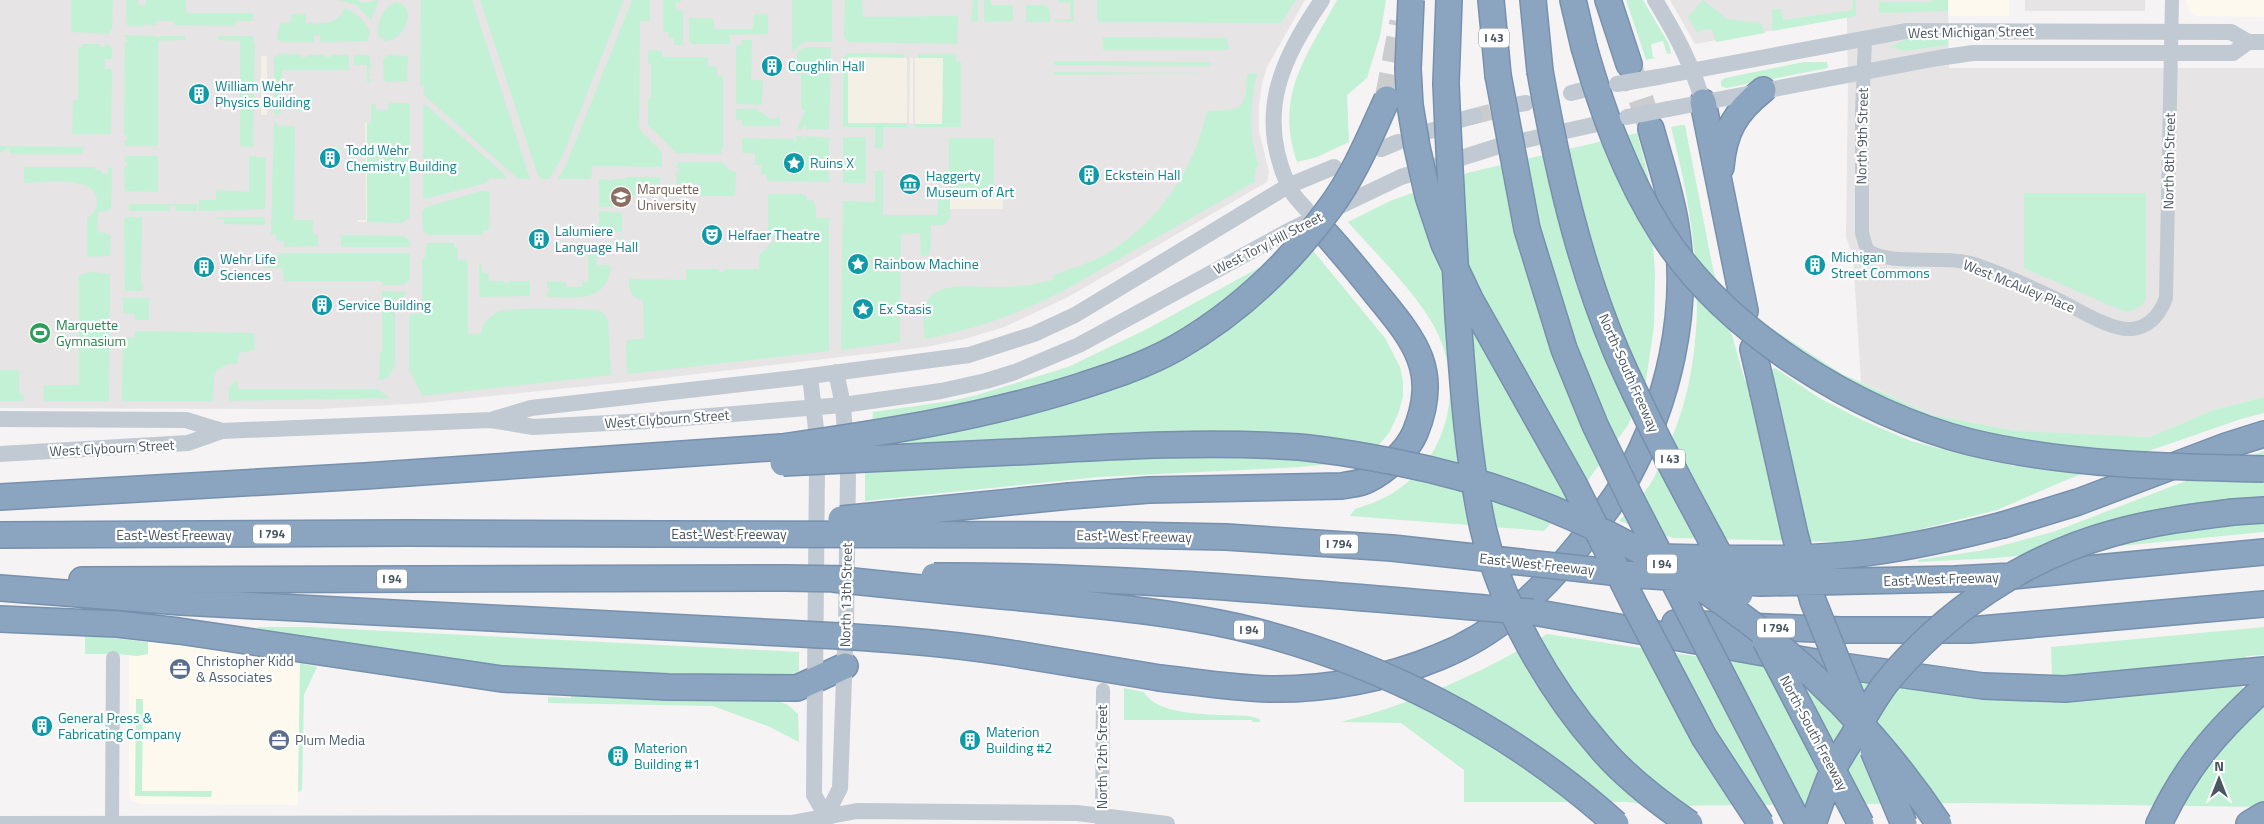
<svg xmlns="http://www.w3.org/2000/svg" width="2264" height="824" viewBox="0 0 2264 824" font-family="'Titillium Web',sans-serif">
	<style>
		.commercial { fill: #fdf9ef }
		.education { fill: #e6e4e5 }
		.green { fill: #c3f1d5 }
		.sand { fill: #f5f0e5 }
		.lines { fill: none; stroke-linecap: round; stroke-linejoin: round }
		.tertiary-tunnel { stroke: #caccce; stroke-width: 16; stroke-dasharray: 16 8; stroke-linecap: butt }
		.motorway-tunnel { stroke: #caccce; stroke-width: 25; stroke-dasharray: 25 12; stroke-linecap: butt }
		.motorway-casing { stroke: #7690ad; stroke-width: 28 }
		.minor { stroke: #c1cad2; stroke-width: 14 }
		.tertiary { stroke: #c1cad2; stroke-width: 16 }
		.motorway { stroke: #8ba5c1; stroke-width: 25 }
		.motorway-bridge-casing { stroke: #7690ad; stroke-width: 28; stroke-linecap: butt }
		.tertiary-bridge { stroke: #c1cad2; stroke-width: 16 }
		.motorway-bridge { stroke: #8ba5c1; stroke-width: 25 }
		.labels { text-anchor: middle; stroke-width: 4.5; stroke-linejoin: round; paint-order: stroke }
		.shield { fill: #fff; stroke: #808990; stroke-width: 1 }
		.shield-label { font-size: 12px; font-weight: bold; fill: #4a5661 }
		.street-label { font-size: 14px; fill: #4a5661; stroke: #fff }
		.culture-label { font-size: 14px; fill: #0d838f; stroke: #fff; text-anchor: start }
		.education-label { font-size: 14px; fill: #785e54; stroke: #fff; text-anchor: start }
		.leisure-label { font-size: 14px; fill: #27864d; stroke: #fff; text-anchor: start }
		.service-label { font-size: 14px; fill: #4e5e75; stroke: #fff; text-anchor: start }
	</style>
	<rect width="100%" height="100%" fill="#f5f3f3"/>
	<path class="commercial" d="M1948,0H2009V16H1948Z
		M2186,0H2264V17L2197,16L2189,12Z
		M129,640L219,650L300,663L298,805L140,804L131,800L129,797Z"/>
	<path class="education" d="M0,0H1305L1267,67L1262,84L1259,105V131L1269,172L1267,182L1068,297L1004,327L965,339L926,347L646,380L423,403L320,409H252L0,408Z
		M1670,0H1948L1949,68H2264V397L2213,410L2150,437L2061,434L2016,431L1932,415L1861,382L1853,256L1846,237L1848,84L1847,17L1695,44Z
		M2025,0H2145V11H2025Z"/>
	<path class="green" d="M71,0H113L112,29L109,30L111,34L71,32Z
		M126,0H138V5H146V0H186V13H253V21H236L235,26L174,25V21H156V25H146L145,22L144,26H127Z
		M339,0H357L363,3L379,0L371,20L356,5Z
		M421,0H472L530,179H518L423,94L424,85H420Z
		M480,0H624L562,157L549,179H541L538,176Z
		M632,0H650V21H640L639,129L662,152V167L592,166L591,179H558L566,165Z
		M663,0H681V2L676,3L675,7L677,10H683V45H674V38H669L668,32L663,31Z
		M792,0H832V42H804L792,52Z
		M845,0H862L863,17L958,16L957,44L848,42L844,36Z
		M973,0H978V21H971Z
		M984,0H991V5H1013V21L984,22Z
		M1058,0H1074V22H1055V19H1071L1070,3L1058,2Z
		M1097,0H1296L1281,23L1099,22L1097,19Z
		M1337,0H1386L1380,36L1367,78L1347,95L1349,142L1317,157L1297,162C1274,95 1307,56 1337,0Z
		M1626,0H1643L1669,44L1671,53L1667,54L1663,41L1651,44L1653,57L1656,58L1646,60Z
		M1703,0L1727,19L1761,23L1765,33L1716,42L1712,29L1699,31L1698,34L1688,17Z
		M1853,0H1856V16L1772,31V9H1781L1783,20L1853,10Z
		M1879,0L1882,2H1932V0H1948V11L1879,13Z
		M398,2C419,11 403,41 385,41L378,35C376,23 385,3 398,2Z
		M1026,5H1045L1050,10V22H1026Z
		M344,8C356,13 367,21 370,34L367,41L320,42V36L314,35V42H281L277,38L280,23L291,22V14H306V23C322,23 338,26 344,8Z
		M754,14H768V34L729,35L730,44H691V42H689V18H713L714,29H753Z
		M126,35L156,36L158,38L161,36H185V40L158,41V146H126L124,140H127V135H124L125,42H127V37H124Z
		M218,36H252L255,39L252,41L255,42L253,147L240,146V41L218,40Z
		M1103,37L1227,38L1229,50H1103Z
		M742,40H752L751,80H763L762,105L736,104V45H742Z
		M1905,40H1948V45L1905,51L1889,47Z
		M82,44H100V47H105V44L112,47V59H105V69H112L111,134H72L73,100H78V47H82Z
		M805,47H831L829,129H806V126H803V129H797L805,111L801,109V74H792V59H796L798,51Z
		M648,50L662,51V57H708V66L717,67V76H723V147H722L721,154L677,153L648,125V99L651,98V64L648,63Z
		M849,53L904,54V58H848V123H907V127H883V148H875V127H843V58Z
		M279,54L301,55V57H306L307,55H325V57H331V55H349V70H282L281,114H274V58Z
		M918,54H956V61L961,62V127H915V124H942L943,58H918Z
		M354,55H367L370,57L371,69H369V73L371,75H369V79H371V82H367V65H354Z
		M387,55L408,56L407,81L387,82L384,80L383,60Z
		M1054,61L1211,62V66L1054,65Z
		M1804,62H1827L1828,68L1726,88L1721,86V81L1725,78Z
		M1054,72L1211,73L1054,75Z
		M1257,73C1250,104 1248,135 1259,166L1255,168L1256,172L1254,177L1256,181L1061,292C1017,314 973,330 925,339C914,274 958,288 1003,287C1020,287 1036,284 1053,280V275C1071,269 1090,263 1106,254C1159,222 1194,170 1207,111C1241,111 1247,109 1247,74Z
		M371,103L376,105V110H388L389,103H407L410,105V213L409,218L402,223L367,222V123H371Z
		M423,105L427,106L503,173L506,179L490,178L486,183L428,198H423Z
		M736,109H756L771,119L777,118L779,115L780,126H742V120H736Z
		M274,123H277V126H295L294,220H313V234L318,235V246L284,247V242L276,240V234L271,235Z
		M1681,125H1685L1713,269L1745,381L1775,368L1819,398L1864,421L1911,441L1945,450L2014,466L2066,448L1982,435L1898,410L1768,333V326L1842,374L1932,415L2016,431L2150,437L2213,410L2264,397V413L2241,419L2071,478L1997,510L1897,535L1838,542L1673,538L1619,521C1629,510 1640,499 1649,486C1656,476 1661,461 1667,449C1714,347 1698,232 1671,127Z
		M1637,133L1648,175L1655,273L1654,326L1645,387L1628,425L1588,480L1544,531L1350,516L1355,509C1368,505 1381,500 1393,493C1449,458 1465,385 1435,328C1415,291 1376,254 1348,222L1390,201L1467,173Z
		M797,136H801L806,141L805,136L829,138V182L767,181V175L761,174V165H755V153H742V138L794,139L796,143Z
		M843,137H866V183H843Z
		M949,138H994V194H949Z
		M0,146L83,147V152L80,154H11L8,148L0,153Z
		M127,156H158V192L125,191L124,167H127V162H124Z
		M249,156L266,158L265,209L199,211V200H216V190L249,192Z
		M678,162H723V165H727V169L736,172L735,196H699L698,184H676V173L679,172V168H676Z
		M24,167H95V170H101V173H108V167L112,168L111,208L107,211L98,212L97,232L106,233L111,236L110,256L87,257V218C93,215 97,209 97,202C97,174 43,183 24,183Z
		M875,171H883V215H938V198H950V218L944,225H931L930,255L921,256L920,233L901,234L900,342L841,350L843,201L875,202Z
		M626,177H660V196H622V207H599V179H607L608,181H611L612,179H625Z
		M481,191L490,192L489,230H483V235H427L423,230L422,211L426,207Z
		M2024,193H2146V299C2141,308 2133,312 2123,311L2024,268Z
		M768,194H802L807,196V201L814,200V205H816V218H829V351L627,374L626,341L644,338L643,300C631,299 629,290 629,279L686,280V269H719V272H724L725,269H759V255L775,240L768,231Z
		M130,204H197V211H176V206H169V211H130L128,208Z
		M599,211L622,213V232L599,231Z
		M142,217L141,284H143V291H125L124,220L126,217Z
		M216,217H262L265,219V225L224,224V219H216Z
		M341,235L403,236L409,240L410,247H341Z
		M1306,242L1385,338L1400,367L1403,381V397L1398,414L1389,433L1378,446L1350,462L1300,467L1099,477L865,501V431L872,423L873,412L951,401L977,395L1068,367L1149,328Z
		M427,243H454V247L458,248L457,260H466L468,263V334H481C482,324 487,318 496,313C512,306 579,309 598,310L605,315L608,321L611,375L422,396L409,369V315L422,313V259L425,258Z
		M588,248H596L597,265H609L611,268C605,304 575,297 547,297L546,293L549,292V288H547V281L566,282V287H582V282H588Z
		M264,253H274V255L278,256L279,253H410V279L403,285H382V281H284L282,268H263Z
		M482,263V273H489V281H504L505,283H509V281H530V296L479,297V266Z
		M91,272L110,274L109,401H43L44,385H79V275Z
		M382,291L406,292L395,311V365L388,378L379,380L380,352H382Z
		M123,298H149V320H135V314L123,313Z
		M135,331L254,333L255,350L239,353L238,363L226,365L216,371L214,378L213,401H122L123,337L135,338Z
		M0,370H19V392L24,395L23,401H0Z
		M238,380V389H378L389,398L229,401V387Z
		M2264,451V532L1995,558L1918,562V560L1985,550L2053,532Z
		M258,627H308L799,652V676L527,670L460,663L257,629Z
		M2264,627V655L2246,656L2242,688L2264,687V807L1971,803L1656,806L1628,802H1464V770L1401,723L1341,722C1415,703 1482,673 1547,634L1966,697L2053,703L2051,647Z
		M85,635L148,642V654L137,656L118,654H85Z
		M300,663L317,667L304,695L302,790L298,792Z
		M1124,688L1144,692C1158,718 1222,714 1249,716L1260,719V722H1252V720H1124Z
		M571,696L773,699L788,705L798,714L799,742L770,727L713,706L548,703V697L571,698Z
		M136,699H143L142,791H212L211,797L135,796Z"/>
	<path class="sand" d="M261,56H267V115H261Z
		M848,57L907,58V123H848Z
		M910,58H913V124L909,123Z
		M915,58H943L942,124H915Z
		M365,123H367V222H357V220H366Z
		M950,198H1003V209H950Z"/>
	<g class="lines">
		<path class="tertiary-tunnel" d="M1475,116L1513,106"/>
		<path class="motorway-tunnel" d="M1629,64L1651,129
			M1387,99L1402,22"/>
		<g class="motorway-casing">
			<path id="motorway" d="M1491,0L1498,75
				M1533,0L1540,71
				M1573,0L1584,47
				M1608,0L1629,64
				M1446,83L1449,0
				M1703,102L1745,311
				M1721,167C1724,132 1735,112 1763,90
				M1753,349L1763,392
				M1070,496L1149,490L1342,486C1350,484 1360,484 1367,480C1386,471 1407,451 1415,433C1440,372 1416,342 1378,296C1362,276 1345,255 1327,235
				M0,497L365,476L782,447
				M2233,512L2264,510
				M2003,525L2078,502L2226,446L2264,434
				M0,535L408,533L662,534
				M2013,576L2264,552
				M82,580L784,578
				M0,588L181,602L783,633
				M1533,612L1821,663L1983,686L2065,689L2264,670
				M0,619L117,624L179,631L502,679L668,687L797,688L845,666
				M1675,623L1840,630H1970L2264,604
				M1160,678C1196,682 1232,688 1269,689C1325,690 1386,679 1439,657C1497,634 1540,593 1579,545C1596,523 1614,502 1627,478C1668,403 1690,312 1676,227C1671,193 1660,162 1651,129
				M2159,824C2186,766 2217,731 2264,688
				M2249,824L2264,815"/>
		</g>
		<path class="minor" d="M1865,40L1862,112V233L1867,250C1891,267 1942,254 1974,264C2001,273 2029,286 2055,298C2074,307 2110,331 2132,329C2150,327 2160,314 2166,298L2172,0
			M112,824L113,658
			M1102,824L1103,690"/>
		<path class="tertiary" d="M1655,0C1676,35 1691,62 1703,102
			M1658,77L1906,31L2231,32L2248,42H2264
			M1571,93L1583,90
			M1520,104L1526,103
			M1668,109L1938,58L1973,53H2233L2248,42
			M1456,121L1475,116
			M1430,131L1433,130
			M1381,149L1398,142
			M1306,209C1300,202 1291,194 1288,185C1256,113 1281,60 1322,0
			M810,376L816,429L817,465L814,795L826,816
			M0,419L186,420L222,431
			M494,419L531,408L795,378L969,355L1034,334L1075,315L1288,186L1334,167
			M0,454L188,443L222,431L491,420L533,427L648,421L843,405L941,391L986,381L1015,372L1079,345L1292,229L1401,177L1499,146L1615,120
			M0,824L791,823L857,811L1077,813L1167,824
			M826,824V816L840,788L846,625L848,473L843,405L836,372"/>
		<use href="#motorway" class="motorway"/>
		<g class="motorway-bridge-casing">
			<path id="motorway-bridge" d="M1411,0L1408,69L1410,105L1417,147L1428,196L1444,244L1470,299L1574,484L1634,604L1704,737L1761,824
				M1584,47C1603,113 1625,175 1662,233C1725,332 1858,414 1970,442C2065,465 2167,467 2264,469
				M1540,71C1557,166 1578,261 1616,351C1652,434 1698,514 1740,594
				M1498,75L1527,229L1564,349L1595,425L1631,499L1799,824
				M1446,83C1449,161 1454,239 1458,316C1463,387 1468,459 1483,528C1501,605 1548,688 1600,747C1625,777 1658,802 1690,824
				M1763,392L1795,535L1813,601L1859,715
				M782,447C881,433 979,418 1075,388C1109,377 1144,366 1176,348C1237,313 1288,265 1329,209C1354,176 1370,136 1387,99
				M783,463C867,459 951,455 1035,451C1122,446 1211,441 1299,447C1331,450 1364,456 1395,462C1616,505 1814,637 1939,824
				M841,519L1070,496
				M662,534L1124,535L1226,537L1392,548L1638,575L1761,583L1955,579L2013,576
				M1654,557C1726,558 1801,562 1873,552C1917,546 1960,536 2003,525
				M934,576C1134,575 1334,596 1533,612
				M784,578L849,579
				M833,579C900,586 967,593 1034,599C1102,606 1171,612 1238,627C1377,660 1510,728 1616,824
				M783,633C859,637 935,641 1010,653C1060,661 1110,670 1160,678
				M1765,640L1861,824
				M1873,750L1904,824
				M1813,824C1820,804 1827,783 1836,764C1841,755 1847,746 1852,738C1863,719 1873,700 1886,683C1944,612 2025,557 2114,533C2153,522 2193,517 2233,512"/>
		</g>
		<path class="tertiary-bridge" d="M1617,84L1658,77
			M1627,117L1668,109"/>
		<use href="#motorway-bridge" class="motorway-bridge"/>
	</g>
	<defs>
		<g id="building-disc" transform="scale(1.125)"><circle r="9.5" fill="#0f9aa8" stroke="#fff"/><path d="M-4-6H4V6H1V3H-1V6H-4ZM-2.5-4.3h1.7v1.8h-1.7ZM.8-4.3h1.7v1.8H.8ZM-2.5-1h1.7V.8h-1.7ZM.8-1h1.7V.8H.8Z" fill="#fff"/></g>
		<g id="sight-disc" transform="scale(1.125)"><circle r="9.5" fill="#0f9aa8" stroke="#fff"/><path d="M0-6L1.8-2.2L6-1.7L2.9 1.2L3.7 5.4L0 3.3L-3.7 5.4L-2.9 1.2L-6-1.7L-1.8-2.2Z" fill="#fff"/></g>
		<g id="museum-disc" transform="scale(1.125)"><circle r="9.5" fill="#0f9aa8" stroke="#fff"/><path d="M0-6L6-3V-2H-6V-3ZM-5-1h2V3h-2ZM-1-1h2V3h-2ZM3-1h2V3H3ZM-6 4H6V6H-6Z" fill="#fff"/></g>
		<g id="university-disc" transform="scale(1.125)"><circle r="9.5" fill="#8d6e63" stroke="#fff"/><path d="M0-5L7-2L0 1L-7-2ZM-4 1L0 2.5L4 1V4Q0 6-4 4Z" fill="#fff"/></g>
		<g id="theatre-disc" transform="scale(1.125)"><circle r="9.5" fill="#0f9aa8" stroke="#fff"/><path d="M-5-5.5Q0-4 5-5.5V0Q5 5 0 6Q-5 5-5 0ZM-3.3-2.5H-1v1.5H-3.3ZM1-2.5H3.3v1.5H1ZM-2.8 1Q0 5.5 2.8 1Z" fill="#fff"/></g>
		<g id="stadium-disc" transform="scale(1.125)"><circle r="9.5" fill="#2e9e5b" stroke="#fff"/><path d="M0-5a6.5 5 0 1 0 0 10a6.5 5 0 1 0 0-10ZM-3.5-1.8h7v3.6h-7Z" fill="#fff"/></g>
		<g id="office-disc" transform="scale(1.125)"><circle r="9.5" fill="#5c6f8a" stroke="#fff"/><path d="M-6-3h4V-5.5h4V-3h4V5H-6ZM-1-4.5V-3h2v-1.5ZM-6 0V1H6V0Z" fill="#fff"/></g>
	</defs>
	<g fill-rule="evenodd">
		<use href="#building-disc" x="772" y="66"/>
		<use href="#building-disc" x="199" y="94"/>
		<use href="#building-disc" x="330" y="158"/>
		<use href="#sight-disc" x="794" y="163"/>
		<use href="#building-disc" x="1089" y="175"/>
		<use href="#museum-disc" x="910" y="184"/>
		<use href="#university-disc" x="621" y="197"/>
		<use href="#theatre-disc" x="712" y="235"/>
		<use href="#building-disc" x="539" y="239"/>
		<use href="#sight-disc" x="858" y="264"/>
		<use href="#building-disc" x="1815" y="265"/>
		<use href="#building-disc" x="204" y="267"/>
		<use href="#building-disc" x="322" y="305"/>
		<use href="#sight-disc" x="863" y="309"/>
		<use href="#stadium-disc" x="40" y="333"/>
		<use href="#office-disc" x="180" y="669"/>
		<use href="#building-disc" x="42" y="726"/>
		<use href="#office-disc" x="279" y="740"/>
		<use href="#building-disc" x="970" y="740"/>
		<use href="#building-disc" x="618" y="756"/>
	</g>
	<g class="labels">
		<g class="shield">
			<rect x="1479" y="28.5" width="30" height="19" rx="4"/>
			<rect x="1655" y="449.5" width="30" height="19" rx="4"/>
			<rect x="253" y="524.5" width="38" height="19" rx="4"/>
			<rect x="1320" y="534.5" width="38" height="19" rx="4"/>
			<rect x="1647" y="554.5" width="30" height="19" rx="4"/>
			<rect x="377" y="569.5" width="30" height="19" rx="4"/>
			<rect x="1757" y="618.5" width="38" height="19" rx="4"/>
			<rect x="1234" y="620.5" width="30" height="19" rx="4"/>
		</g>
		<g class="shield-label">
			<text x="1494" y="42">I 43</text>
			<text x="1670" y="463">I 43</text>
			<text x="272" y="538">I 794</text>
			<text x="1339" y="548">I 794</text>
			<text x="1662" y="568">I 94</text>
			<text x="392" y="583">I 94</text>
			<text x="1776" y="632">I 794</text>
			<text x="1249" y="634">I 94</text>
		</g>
		<g class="street-label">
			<text transform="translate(1971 32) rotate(-1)" y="5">West Michigan Street</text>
			<text transform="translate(1862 136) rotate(-89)" y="5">North 9th Street</text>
			<text transform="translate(2169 161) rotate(-89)" y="5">North 8th Street</text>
			<text transform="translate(1268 243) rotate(-27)" y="5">West Tory Hill Street</text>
			<text transform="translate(2019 286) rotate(22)" y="5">West McAuley Place</text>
			<text transform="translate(1629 373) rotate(66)" y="5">North-South Freeway</text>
			<text transform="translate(667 419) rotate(-4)" y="5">West Clybourn Street</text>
			<text transform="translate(112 448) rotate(-3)" y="5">West Clybourn Street</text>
			<text x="729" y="539">East-West Freeway</text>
			<text x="174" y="540">East-West Freeway</text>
			<text transform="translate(1134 536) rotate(1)" y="5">East-West Freeway</text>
			<text transform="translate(1537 564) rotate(6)" y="5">East-West Freeway</text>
			<text transform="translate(1941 579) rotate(-2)" y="5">East-West Freeway</text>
			<text transform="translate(846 595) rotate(-89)" y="5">North 13th Street</text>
			<text transform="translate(1814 733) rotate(62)" y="5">North-South Freeway</text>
			<text transform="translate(1102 757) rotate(-90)" y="5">North 12th Street</text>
		</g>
		<g class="culture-label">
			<text x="788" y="71">Coughlin Hall</text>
			<text x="215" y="91">William Wehr<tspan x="215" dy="16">Physics Building</tspan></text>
			<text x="346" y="155">Todd Wehr<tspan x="346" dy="16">Chemistry Building</tspan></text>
			<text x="810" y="168">Ruins X</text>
			<text x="1105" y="180">Eckstein Hall</text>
			<text x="926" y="181">Haggerty<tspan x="926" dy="16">Museum of Art</tspan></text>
			<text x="555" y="236">Lalumiere<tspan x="555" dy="16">Language Hall</tspan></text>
			<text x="728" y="240">Helfaer Theatre</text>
			<text x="1831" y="262">Michigan<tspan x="1831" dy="16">Street Commons</tspan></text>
			<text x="220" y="264">Wehr Life<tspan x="220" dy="16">Sciences</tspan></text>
			<text x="874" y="269">Rainbow Machine</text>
			<text x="338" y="310">Service Building</text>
			<text x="879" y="314">Ex Stasis</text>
			<text x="58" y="723">General Press &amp;<tspan x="58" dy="16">Fabricating Company</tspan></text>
			<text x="986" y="737">Materion<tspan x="986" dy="16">Building #2</tspan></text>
			<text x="634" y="753">Materion<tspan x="634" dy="16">Building #1</tspan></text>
		</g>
		<g class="education-label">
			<text x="637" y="194">Marquette<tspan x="637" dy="16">University</tspan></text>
		</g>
		<g class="leisure-label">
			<text x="56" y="330">Marquette<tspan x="56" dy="16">Gymnasium</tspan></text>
		</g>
		<g class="service-label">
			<text x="196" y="666">Christopher Kidd<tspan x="196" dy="16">&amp; Associates</tspan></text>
			<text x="295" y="745">Plum Media</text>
		</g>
	</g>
	<g transform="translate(2219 779)" stroke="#ffffff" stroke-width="4" paint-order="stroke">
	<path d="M0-4L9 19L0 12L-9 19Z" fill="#4a5661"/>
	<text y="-8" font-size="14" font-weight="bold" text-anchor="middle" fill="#4a5661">N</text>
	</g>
</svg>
